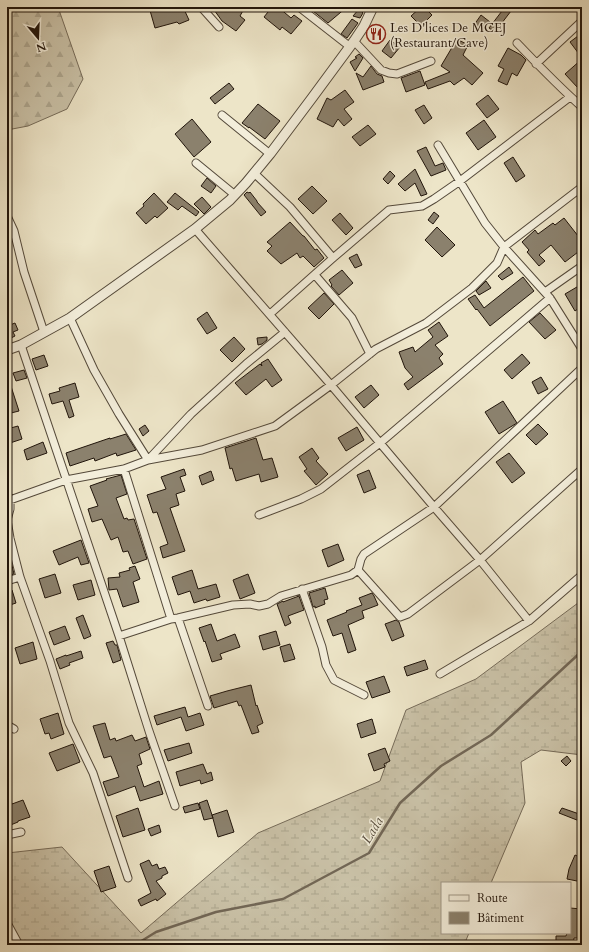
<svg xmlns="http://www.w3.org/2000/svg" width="589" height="952" viewBox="0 0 589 952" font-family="Cardo,serif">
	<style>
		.forest { fill: url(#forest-firs); stroke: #766c5a }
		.wetland { fill: url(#wetland-marsh); stroke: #766c5a }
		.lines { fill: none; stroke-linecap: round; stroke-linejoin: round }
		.stream { stroke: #726756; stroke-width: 2.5 }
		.building { fill: #8b816d; stroke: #21150b }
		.minor-casing { stroke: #54493a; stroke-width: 9 }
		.tertiary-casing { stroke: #54493a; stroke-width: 11 }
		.minor { stroke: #f3eedb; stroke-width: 7 }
		.tertiary { stroke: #f3eedb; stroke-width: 9 }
		.labels { text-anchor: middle; stroke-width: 3; stroke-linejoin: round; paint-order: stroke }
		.poi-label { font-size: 13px; fill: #21150b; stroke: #f3eedb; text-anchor: start }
		.water-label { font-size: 14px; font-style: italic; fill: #574c3d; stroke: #f3eedb }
	</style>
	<defs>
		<pattern id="forest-firs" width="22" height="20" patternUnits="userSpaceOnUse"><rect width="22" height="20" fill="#cac2a8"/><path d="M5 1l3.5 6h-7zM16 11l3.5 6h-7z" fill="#ada68f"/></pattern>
		<pattern id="wetland-marsh" width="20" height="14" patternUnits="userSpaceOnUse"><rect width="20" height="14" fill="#cac2a8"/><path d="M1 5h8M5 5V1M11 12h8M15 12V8" fill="none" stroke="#ada68f"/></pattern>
	</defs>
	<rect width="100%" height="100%" fill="#ede5c8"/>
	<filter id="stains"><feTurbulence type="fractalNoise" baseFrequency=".005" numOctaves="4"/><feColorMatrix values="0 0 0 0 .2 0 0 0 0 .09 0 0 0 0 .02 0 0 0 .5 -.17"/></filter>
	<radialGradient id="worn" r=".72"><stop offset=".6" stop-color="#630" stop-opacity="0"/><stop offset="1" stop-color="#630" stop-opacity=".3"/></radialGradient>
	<path class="forest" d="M7,7H58L83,79L67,109L28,126L7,130Z"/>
	<path class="wetland" d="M582,600V755L541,750L521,762L525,803L491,883H442V933H469L464,945H7V853L62,847L141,933L258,833L380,781L406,710L476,679Z"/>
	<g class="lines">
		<path class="stream" d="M135,945L156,932L216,912L283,899L369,853L400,803L441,766L491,735L582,651"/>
	</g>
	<path class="building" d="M149,7H183L189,20L179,24L177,22L155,28Z
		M212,7H245L240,16L245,20L236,31L222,21Z
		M272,7H278L291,18L294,15L302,21L291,34L282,27L280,30L264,17Z
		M308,7H347L328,23Z
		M421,7H424L432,15L421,26L411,16Z
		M505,7L511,11L495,32L489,28Z
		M359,9L363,13L360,18L353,16Z
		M481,15L490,22L483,31L474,25Z
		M352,19L358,23L347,38L341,34Z
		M582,33V58L570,42Z
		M457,39L468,45L463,55L483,73L472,85L464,78L454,85L450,81L428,89L425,82L450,72L441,66Z
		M390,40L400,47L391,58L382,51Z
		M508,48L521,55L526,60L517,76L512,73L507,85L498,81L504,69L498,66Z
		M359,54L363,58L355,71L350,62L357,58L355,57Z
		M582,59V84L578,88L565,74Z
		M371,66L377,74L382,76L384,82L363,90L356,73L363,77Z
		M420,71L425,85L406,92L401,78Z
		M229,83L234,89L215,104L210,98Z
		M345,90L354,102L344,109L352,119L344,126L338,119L333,127L317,119L327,98L331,100Z
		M488,95L499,109L487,118L476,104Z
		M258,104L280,121L265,139L249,127V128L242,123Z
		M424,105L432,118L424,124L415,110Z
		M192,119L211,142L194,157L175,134Z
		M484,120L496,137L478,150L466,133Z
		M368,125L376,134L360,146L352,137Z
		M426,147L435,166L443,163L446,170L431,176L417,151Z
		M513,157L525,176L516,182L504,163Z
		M415,169L427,194L421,196L415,183L405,191L398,184Z
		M390,171L395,176L388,184L383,179Z
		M207,178L216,186L211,193L201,186Z
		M312,186L327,201L313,214L298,199Z
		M247,192L249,193L250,192L257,201V202L266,212L261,216L244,195Z
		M154,193L168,208L157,218L155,216L146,224L136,213L144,206L143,204Z
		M175,193L199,212L196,216L182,206L178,210L167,202Z
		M202,197L211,207L204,214L194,204Z
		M434,212L439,216L433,224L428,220Z
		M340,213L353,228L346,235L332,220Z
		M564,218L582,241V249L565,262L551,245L539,255L545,261L539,266L527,252L529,250L522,242L535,230L538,234L553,223L555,225Z
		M290,222L303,236H304L315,250L317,249L324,258L314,267L303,256L300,258L297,253L281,264L267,251L272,246L267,242Z
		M437,227L455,245L442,257L425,240Z
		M357,254L362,265L355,268L349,258Z
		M509,267L513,273L502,280L498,276Z
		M342,270L353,283L339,295L331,286L332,285L329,280Z
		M523,277L534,291L490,326L477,309L476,310L468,299L475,295L484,308Z
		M486,281L491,288L479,295L476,291Z
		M582,284V306L575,311L565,294Z
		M324,293L334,304L319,319L308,308Z
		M207,312L217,328L207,334L197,319Z
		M540,313L556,330L545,339L529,322Z
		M7,317L10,325L15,323L18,330L13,332L15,336L7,340Z
		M439,322L448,336L435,345L443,354L439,358L443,364L408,390L404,384L413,377L405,368L399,352L413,347L415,352L433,337L428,330Z
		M234,337L245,349L232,362L220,350Z
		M267,337V340L262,344L258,345L257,338Z
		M522,354L530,363L512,379L504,370Z
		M44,355L48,366L36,370L32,359Z
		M268,359L282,380L272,387L266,379L246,395L235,383L260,364L262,366L261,363Z
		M24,370L27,378L16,381L13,373Z
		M7,377H8L19,411L7,414Z
		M541,377L548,389L538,394L532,382Z
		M75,383L79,397L69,400L74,416L69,418L63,401L52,404L49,394L60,391L59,388Z
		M371,385L379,395L364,408L355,397Z
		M503,401L517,423L499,434L485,412Z
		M538,424L548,434L536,445L526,435Z
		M145,425L149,431L143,436L139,429Z
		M18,426L22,439L7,444V429Z
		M357,427L364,440L346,451L338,438Z
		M126,434L136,450L117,456L116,453L95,461L94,458L70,466L66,453L110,438V439Z
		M256,438L263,460L272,458L278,477L261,482L259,474L236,481L232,468L230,469L225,448Z
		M43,442L47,453L27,460L24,450Z
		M312,448L319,458L316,461L328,474L316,485L304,471L307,469L299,457Z
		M509,453L525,473L512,483L496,462Z
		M184,469L186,475L180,477L185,491L176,494L179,505L170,508L185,551L163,558L160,547L168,544L157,512L153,513L147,495L166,489L161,477Z
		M369,470L376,488L364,493L357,475Z
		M211,471L214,480L202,485L199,476Z
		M121,475L127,494L116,498L124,519L127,518L128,520L134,519L147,559L133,564L128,551L123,552L118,537L111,540L102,519L92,522L88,509L98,506L90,486L107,480L106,479Z
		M81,540L89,563L81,565L78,557L59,565L53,551Z
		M338,544L344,560L328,567L322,550Z
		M7,553H9L14,574L7,576Z
		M135,566L140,579L133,582L139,602L123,607L117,589L109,590L108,578L120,577L119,573L130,570L129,568Z
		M192,570L198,589L216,584L220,597L207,601L206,599L194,603L190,591L178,595L172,577Z
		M55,574L61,593L45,598L39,579Z
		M248,574L255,593L240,599L233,580Z
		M91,580L95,595L78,600L73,585Z
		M325,588L328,599L324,600L325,604L315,608V606L313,607L309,593Z
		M12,590L16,603L7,606V592Z
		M372,593L374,596L378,605L362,611L364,618L348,625L356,650L348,653L342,633L333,636L327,620L347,612L346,611L362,605L359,598Z
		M299,596L304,610L288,616L291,623L285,626L277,604L283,601V602Z
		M83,615L91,636L84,639L76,618Z
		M396,620L399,622L404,636L392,641L385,624Z
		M211,624L217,641L235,634L240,647L220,654L222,659L212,662L205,641L204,642L199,628Z
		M65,626L70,639L54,645L49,632Z
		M276,631L280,645L263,650L259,636Z
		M113,641L115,645H117L121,660L113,663L106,643Z
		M33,642L37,659L20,664L15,648Z
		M290,644L295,659L284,662L280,647Z
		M81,651L83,658L69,663L70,665L60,669L56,659L66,655V656Z
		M425,660L428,669L407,676L404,667Z
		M384,676L390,692L372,698L366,682Z
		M251,685L256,706L257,705L263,723L257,726L259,732L252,734L241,705L239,706L237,701L214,708L210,696L227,691Z
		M185,707L188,717L200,713L204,725L186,731L181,717L157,725L154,716Z
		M58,713L64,734L51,739L49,733L45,734L40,719Z
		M372,719L376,733L361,738L357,724Z
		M105,723L110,740L115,738L116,741L132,735L135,741L146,737L150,749L139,754L142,764L137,766L144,787L159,781L163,794L140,801L135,786L108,796L103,782L119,777L111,756L104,758L93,726Z
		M189,743L192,753L168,761L164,750Z
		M73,744L80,762L57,771L49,753Z
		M385,748L390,761L384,764L385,767L374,771L368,754Z
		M567,756L571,761L566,766L561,761Z
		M203,764L207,774L211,772L213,780L201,784L200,780L180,786L176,772Z
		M7,792H8L12,804L23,800L30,817L18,821V822L8,826L7,822Z
		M207,800L213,818L204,820L199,803Z
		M198,803L200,809L185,813L183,807Z
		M138,808L145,830L123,837L116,816Z
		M562,808L582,815V822L559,813Z
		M227,810L234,832L218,837L212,815Z
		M159,825L161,832L151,836L148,829Z
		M575,855L582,858V860L578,871L582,872V882L567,879L569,869Z
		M149,860L152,866L157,864L159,869L165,867L168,873L162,876V878L156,881L166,894L157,901L156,899L141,906L138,900L151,893L140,864Z
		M109,866L116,887L101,892L94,871Z
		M570,908L582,909V938H574L573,945H565V943H556V936H566L567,933H570Z"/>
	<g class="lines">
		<g class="minor-casing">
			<path id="minor" d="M201,7L219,27
				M299,7L349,46
				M354,41L381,70L389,73L397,74L431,61
				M517,43C538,65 559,87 582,107
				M536,64L582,21
				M222,115L270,154
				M438,145L485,223L504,247L550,298L582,349
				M196,163L235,195
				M254,173L290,207L333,258
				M7,216L14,231L24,272L44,332
				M195,229L331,385L434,507L480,560L529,621
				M315,275L352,318L370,354
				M545,292L582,266
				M270,314L333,258L389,210L422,206L434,199L460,181L570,97
				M70,318L94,370L119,414L148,460L202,450L275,426L331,385L376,349L426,323L472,288L497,263L504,247L582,187
				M21,345L119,636L149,731L175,806
				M124,469L171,619
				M7,494L10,500V509L7,520L10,538L20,577L50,661L69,723L93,773L128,878
				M10,500L66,480L124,469L148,460L191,414L246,364L285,332
				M259,515L301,499L321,489L380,443L550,298
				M358,570L400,617L408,614L480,560L582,469
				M7,581L20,577
				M302,589L322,647L326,665L334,680L364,695
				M178,618L208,706
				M119,636L171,619L178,618L233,605L250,604L259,606L268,604L281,596L351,575L358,570L361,559L364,554L434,507L582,368
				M440,674L529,621L582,575
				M7,725L14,729
				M7,835L21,832
				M7,923L19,945"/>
		</g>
		<g class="tertiary-casing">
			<path id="tertiary" d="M7,350L21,345L70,318L195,229L230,200L246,183L270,154L312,98L354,41L364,26L373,7"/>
		</g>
		<use href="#minor" class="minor"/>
		<use href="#tertiary" class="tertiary"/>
	</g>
	<defs>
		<g id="restaurant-ring" transform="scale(1)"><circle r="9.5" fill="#f3eedb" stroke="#8f2418" stroke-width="1.5"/><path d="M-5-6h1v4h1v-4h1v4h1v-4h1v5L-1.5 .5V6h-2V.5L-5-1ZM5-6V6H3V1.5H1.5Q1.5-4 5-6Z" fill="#8f2418"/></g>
	</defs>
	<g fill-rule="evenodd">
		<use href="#restaurant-ring" x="376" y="34"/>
	</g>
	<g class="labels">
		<g class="poi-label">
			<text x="390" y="32">Les D'lices De MCEJ<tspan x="390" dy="15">(Restaurant/Cave)</tspan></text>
		</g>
		<g class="water-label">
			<text transform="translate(372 830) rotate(-59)" y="5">Lada</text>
		</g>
	</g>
	<rect width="589" height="952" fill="none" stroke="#ede5c8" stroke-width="24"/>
	<rect x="8" y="8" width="573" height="936" fill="none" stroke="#21150b" stroke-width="2"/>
	<rect x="12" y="12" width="565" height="928" fill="none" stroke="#21150b"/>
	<rect x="441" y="882" width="130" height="52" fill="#f3eedb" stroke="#9f9788"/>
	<rect x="449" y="895" width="20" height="6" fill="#f3eedb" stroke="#9f9788"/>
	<text x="477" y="902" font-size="12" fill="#21150b">Route</text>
	<rect x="449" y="912" width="20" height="12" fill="#8b816d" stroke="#9f9788"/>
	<text x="477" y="922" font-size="12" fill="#21150b">Bâtiment</text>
	<g transform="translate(38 38) rotate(161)" stroke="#f3eedb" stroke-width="3" paint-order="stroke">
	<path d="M0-3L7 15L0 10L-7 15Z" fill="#21150b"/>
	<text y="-6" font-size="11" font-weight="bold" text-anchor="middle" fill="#21150b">N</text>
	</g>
	<rect width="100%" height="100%" filter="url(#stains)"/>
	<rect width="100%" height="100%" fill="url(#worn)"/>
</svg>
